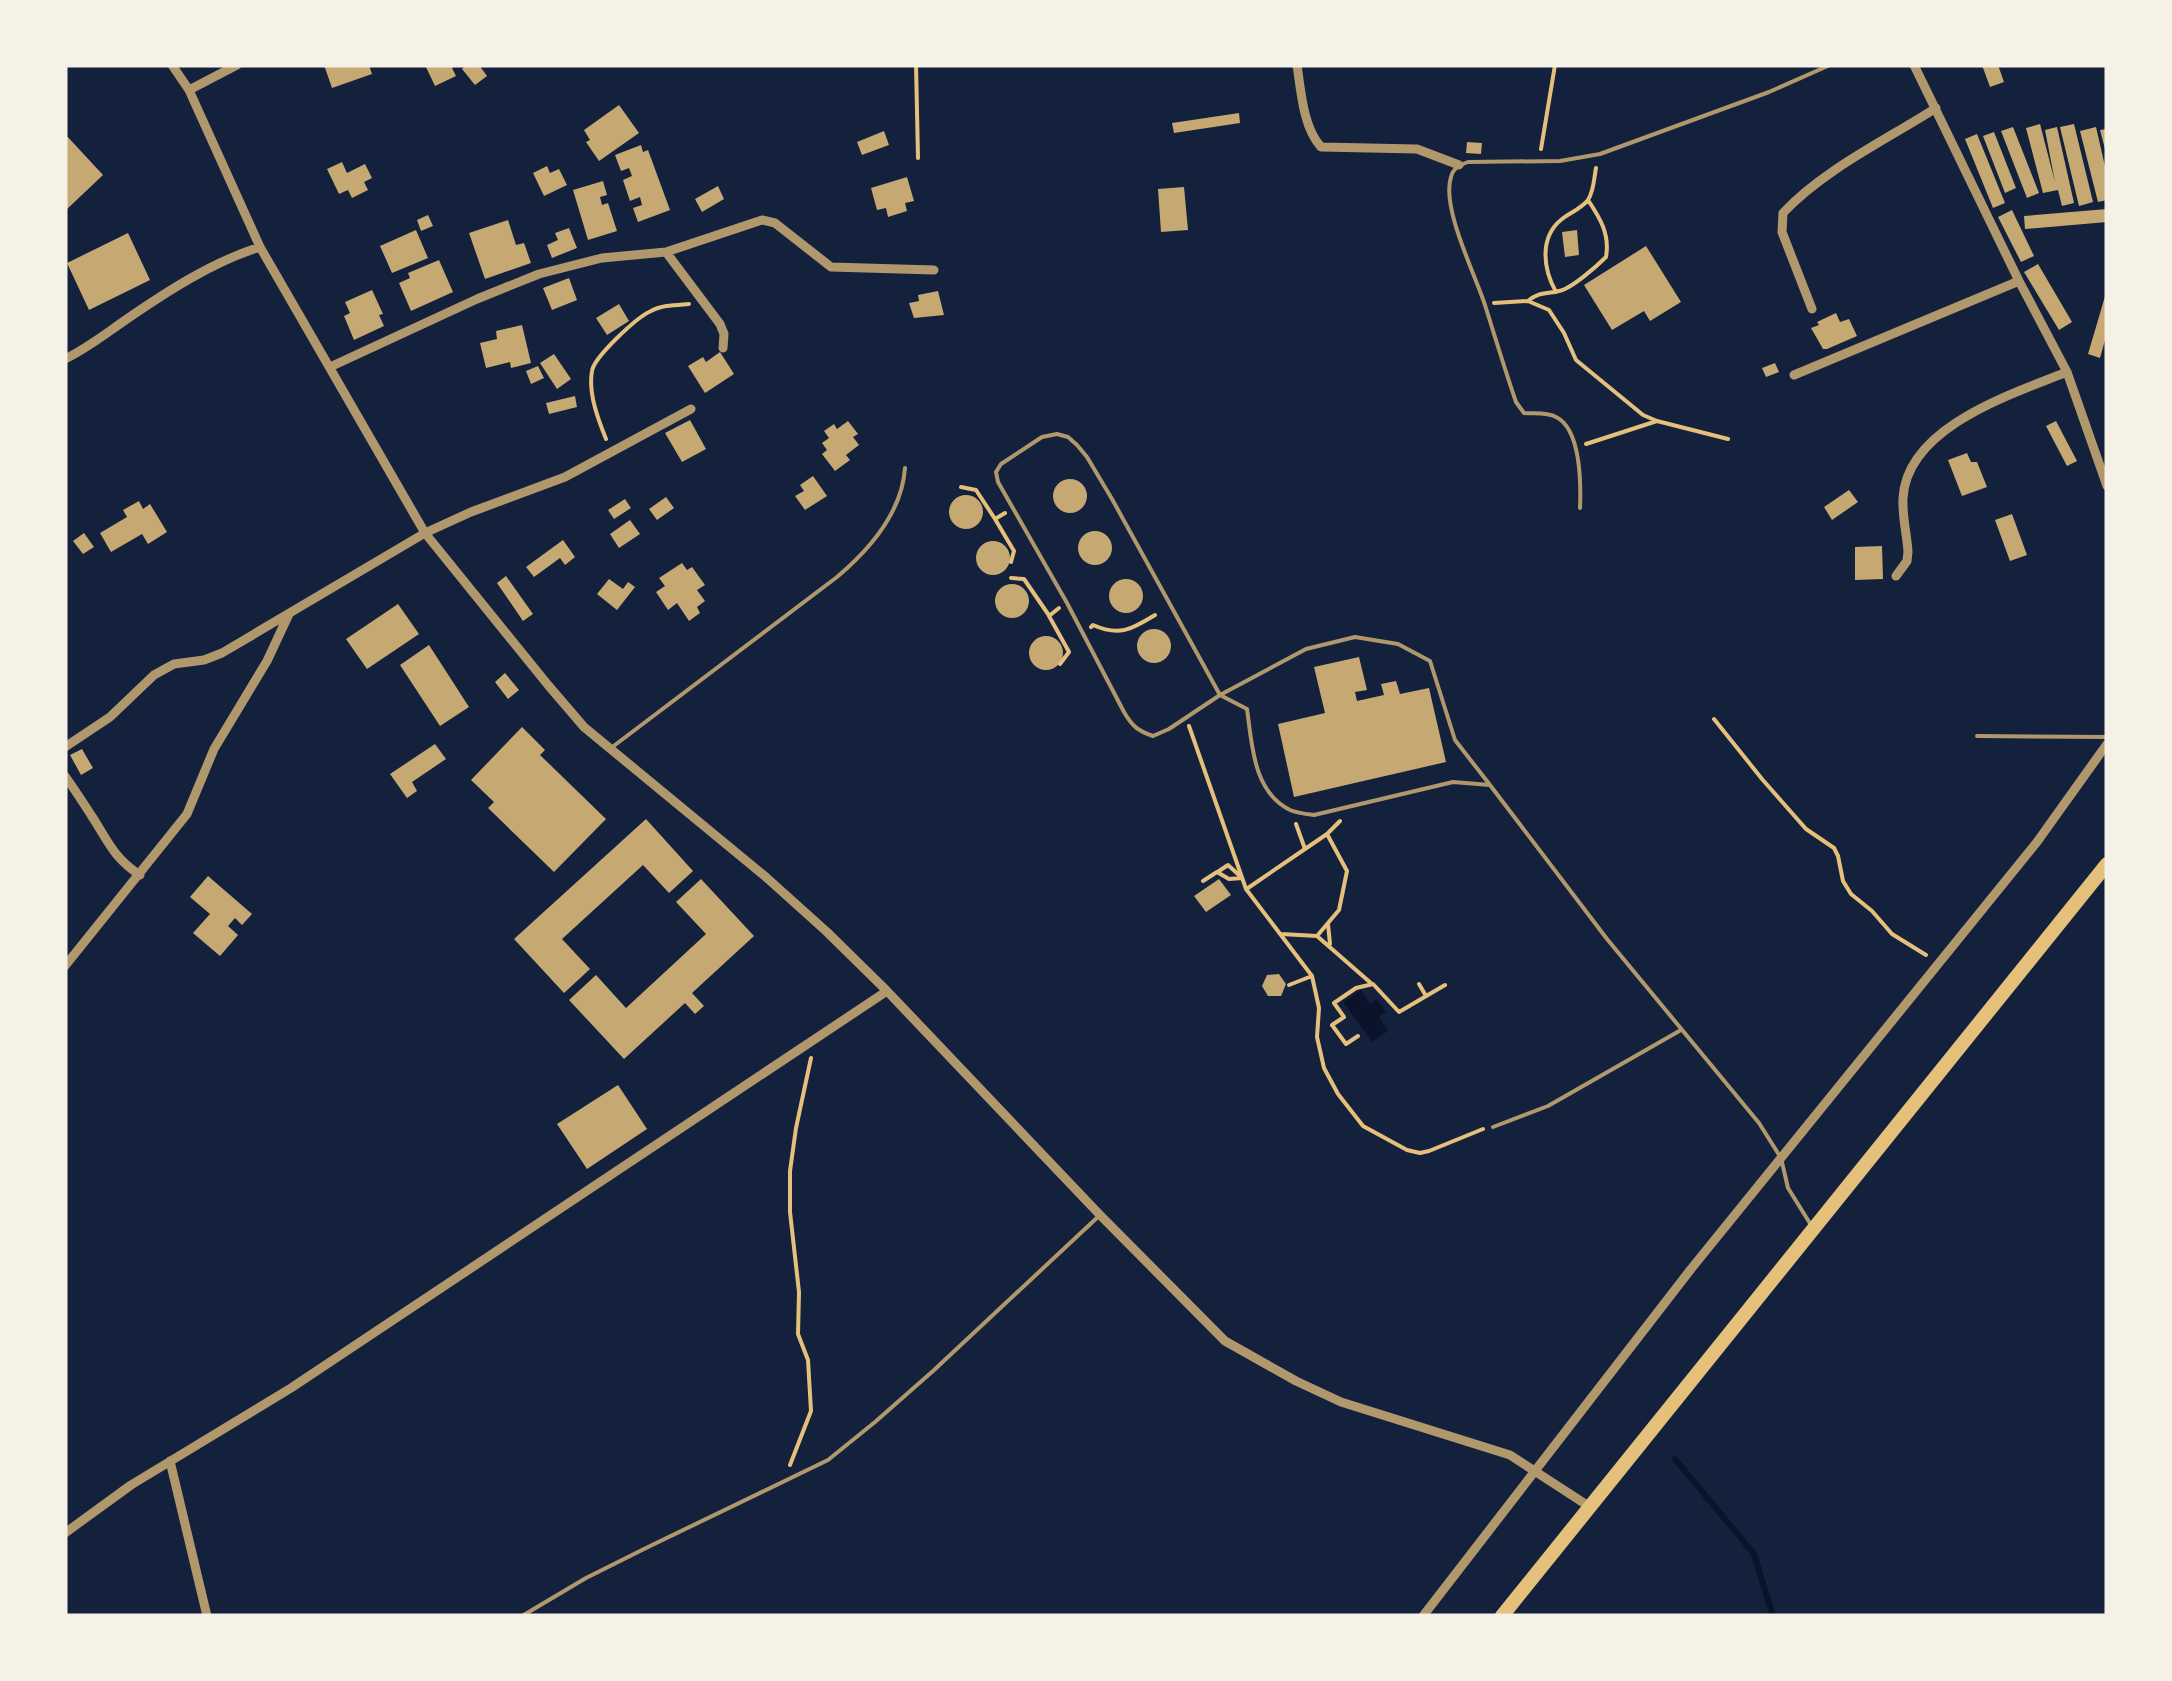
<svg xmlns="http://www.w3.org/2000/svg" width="2172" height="1681" viewBox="0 0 2172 1681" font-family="Mulish,sans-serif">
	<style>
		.water { fill: #0b132b }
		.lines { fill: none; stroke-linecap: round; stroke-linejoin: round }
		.stream { stroke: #0b132b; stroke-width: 6 }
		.building { fill: #c6a872 }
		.path { stroke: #e5c07b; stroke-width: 4 }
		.service { stroke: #b1986c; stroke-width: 4 }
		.minor { stroke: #b1986c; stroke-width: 9 }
		.trunk { stroke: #e5c07b; stroke-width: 14 }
	</style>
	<rect width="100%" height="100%" fill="#14213d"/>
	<path class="water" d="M1361,990L1370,1004L1377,999L1386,1012L1379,1017L1388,1031L1372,1042L1343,1002Z"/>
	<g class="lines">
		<path class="stream" d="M1675,1459L1754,1554L1773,1616"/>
	</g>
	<path class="building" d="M324,65H369L372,74L332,88Z
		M425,65H457L452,68L456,76L435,86Z
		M466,65H479L487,76L475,85L462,69Z
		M1982,65H1998L2004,82L1990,87Z
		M619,105L639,133L599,161L586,142L590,140L584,130Z
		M1239,113L1240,123L1174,133L1172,123Z
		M2040,124L2055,182L2045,130L2057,127L2074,203L2062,206L2058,190L2043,193L2026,128Z
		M2074,124L2093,202L2079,206L2060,127Z
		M2013,127L2039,193L2027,198L2001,131Z
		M2096,127L2107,175V200L2098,202L2080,131Z
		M2107,129V153H2106L2100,130Z
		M884,131L889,145L862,155L857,142Z
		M1994,132L2016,188L2005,193L1983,136Z
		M65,134L103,175L65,211Z
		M1977,134L2005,203L1993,208L1965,139Z
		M1467,142L1482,143L1481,154L1466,153Z
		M641,145L643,152L648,150L670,210L638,222L633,208L642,205L640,197L630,201L623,180L632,176L629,168L621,171L615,155Z
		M342,162L347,173L365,164L372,178L364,182L368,190L352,198L348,190L339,194L327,169Z
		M547,166L550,173L559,169L567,185L544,196L533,173Z
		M907,177L914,201L905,203L907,211L888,217L886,208L877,210L871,188Z
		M603,181L607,195L600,197L602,205L608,203L617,231L588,240L573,190Z
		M718,186L724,199L702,212L695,199Z
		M1184,187L1188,230L1161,232L1158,189Z
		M2107,209V222L2025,229L2024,216Z
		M2012,210L2034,256L2021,262L1998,217Z
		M428,215L433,226L421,231L417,220Z
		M508,220L516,245L524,243L531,263L485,279L469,233Z
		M569,228L577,248L552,258L547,245L558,240L555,233Z
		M416,230L428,258L392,273L380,246Z
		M1577,230L1579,255L1565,257L1562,232Z
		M128,233L150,280L89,310L67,263Z
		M1646,246L1681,302L1650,321L1644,311L1612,330L1584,285Z
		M439,260L453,292L411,311L399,283L410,278L408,273Z
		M2038,264L2072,322L2059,330L2024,272Z
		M569,278L577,300L552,310L543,288Z
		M372,290L383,314L379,315L384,326L354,340L344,316L350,313L345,302Z
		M938,291L944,315L914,318L909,303L919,301L918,295Z
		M2106,293L2107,333L2100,358L2088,354Z
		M619,304L629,321L607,335L596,318Z
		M1836,313L1840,322L1849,319L1857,336L1827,349H1823L1811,328L1819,325L1817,322Z
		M522,325L531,363L511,368L510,362L486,368L480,343L497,339L496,331Z
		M720,352L734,374L705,393L688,366L703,357L706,362Z
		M554,354L571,379L557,389L540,363Z
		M1775,363L1779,372L1766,377L1762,368Z
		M538,366L544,378L531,384L526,371Z
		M575,396L577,407L549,414L546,403Z
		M690,420L706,449L682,462L665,433Z
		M848,421L858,434L853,437L859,445L846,455L850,460L835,471L822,454L827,450L822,443L829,438L824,431L834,424L837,429Z
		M2056,421L2077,461L2067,466L2046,426Z
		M1967,453L1971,462H1977L1987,487L1962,496L1948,460Z
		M813,476L827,496L805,510L795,496L804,491L800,485Z
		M1053 496a17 17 0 1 1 34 0a17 17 0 1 1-34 0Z
		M1849,490L1858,502L1832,520L1824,507Z
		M949 512a17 17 0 1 1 34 0a17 17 0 1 1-34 0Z
		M666,497L674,508L657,520L649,509Z
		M625,499L631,508L614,519L608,510Z
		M139,501L143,509L150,504L167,532L148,544L142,534L111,552L100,533L127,517L123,510Z
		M2012,514L2027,555L2010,561L1995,520Z
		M630,520L640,534L619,548L610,534Z
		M1078 548a17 17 0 1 1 34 0a17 17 0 1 1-34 0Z
		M84,533L94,547L83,554L73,541Z
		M563,540L575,557L565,565L560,558L534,577L526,567Z
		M976 558a17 17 0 1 1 34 0a17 17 0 1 1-34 0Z
		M1882,546L1883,579L1855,580V547Z
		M682,563L687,570L692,567L705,585L697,590L705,601L697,607L700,613L689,621L677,603L668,610L656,592L665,586L659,578Z
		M506,576L533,614L523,621L497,583Z
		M1109 596a17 17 0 1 1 34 0a17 17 0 1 1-34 0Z
		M609,579L623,589L628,582L635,587L617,610L597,594Z
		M995 601a17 17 0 1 1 34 0a17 17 0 1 1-34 0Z
		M398,604L419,634L367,669L346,639Z
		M1137 646a17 17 0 1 1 34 0a17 17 0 1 1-34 0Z
		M1029 653a17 17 0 1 1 34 0a17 17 0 1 1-34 0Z
		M429,645L469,707L440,726L400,665Z
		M1359,657L1367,690L1355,692L1357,701L1384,695L1381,684L1396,681L1400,694L1429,688L1446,762L1294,797L1278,724L1325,713L1314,667Z
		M505,673L519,690L508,699L495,682Z
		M522,727L545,750L540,755L606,819L554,872L488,808L494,802L471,780Z
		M435,744L446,759L412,782L417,791L407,798L390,774Z
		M82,749L93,768L81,775L70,755Z
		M646,819L693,871L669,893L643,865L562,939L590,969L564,993L514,939Z
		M208,876L252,914L242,925L235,918L228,926L238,935L220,956L193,933L210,914L190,897Z
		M701,879L754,936L692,993L704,1006L695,1014L685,1003L624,1059L569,1000L596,975L626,1008L706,934L676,902Z
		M1219,879L1231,895L1206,912L1194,896Z
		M1279,974L1286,984L1281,996H1268L1262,986L1267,975Z
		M618,1085L647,1129L587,1169L557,1124Z"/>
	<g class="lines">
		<path class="path" d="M916,65L918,158
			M1541,149L1555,65
			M1556,292C1543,269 1539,237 1562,219C1570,213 1582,208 1588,200C1594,191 1594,178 1596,168
			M1528,301C1538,292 1546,294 1559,291C1571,289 1597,266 1606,257C1610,234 1600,218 1588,200
			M1494,303L1528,301L1549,310L1564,333L1576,360L1643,415L1657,421L1728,439
			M606,439C598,419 588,393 592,371C594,357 637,317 651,311C662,305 676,305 689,304
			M1586,444L1657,421
			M961,487L976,490L995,519
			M1005,513L995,519L1014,551L1011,562
			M1011,578L1024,579L1048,614
			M1059,608L1049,616L1069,652L1060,664
			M1091,627L1093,625C1120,637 1132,629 1155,615
			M1714,719L1762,779L1806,829L1834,848L1838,856L1843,881L1851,894L1872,911L1892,934L1926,955
			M1189,726L1246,889L1312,976L1289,985
			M1305,849L1327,834L1340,821
			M1219,871L1228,865L1239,875
			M1203,881L1217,872L1229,879L1242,878
			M1248,888L1305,849L1296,824
			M1328,924L1330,944
			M1281,934L1317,936L1372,984
			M1317,936L1339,910L1347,871L1327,834
			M1312,976L1319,1008L1317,1037L1324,1068L1338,1094L1363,1126L1407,1150L1420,1153L1429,1151L1483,1129
			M1419,984L1426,996
			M1358,1036L1346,1044L1332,1025L1344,1017L1334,1003L1356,988L1373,984L1399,1012L1445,985
			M790,1465L811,1411L808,1360L798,1334L799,1292L790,1212V1171L796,1128L811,1058"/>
		<path class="service" d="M1580,508C1581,484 1581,429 1556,417C1547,412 1534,414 1524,413L1516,402C1505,370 1495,337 1485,305C1475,274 1441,207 1451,177C1453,168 1460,165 1468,162L1560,161L1600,154L1769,92L1830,65
			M1977,736L2107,737
			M611,748L837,577C869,550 902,512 905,468
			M1490,785L1455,740L1430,661L1398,644L1355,637L1306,649L1220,695L1169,729L1153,736C1138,731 1132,726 1124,712L1067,603L998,482L996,472L1001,464L1042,437L1057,434L1068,437L1077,445L1087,457L1112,499L1220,695L1247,709C1252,744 1253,792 1290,810C1297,813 1306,814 1314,815L1453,782L1490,785L1607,939L1759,1123L1781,1158L1788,1188L1811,1225
			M1493,1127L1548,1106L1681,1030
			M522,1616L586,1578L646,1548L828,1460L875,1422L933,1371L1100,1215"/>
		<path class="minor" d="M172,65L189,90L260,247L425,533L548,685L584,727L767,878L827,932L887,991L1100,1215L1225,1341L1296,1381L1341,1402L1510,1455L1590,1507
			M1297,65C1301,91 1303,127 1321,147L1417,149L1459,165
			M1914,65L2019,281L2067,372L2107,486
			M189,90L237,65
			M666,252L720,324L724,334L723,348
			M1812,309L1782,232L1783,213C1823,170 1886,140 1936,108
			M65,359C86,349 104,335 124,321C166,292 212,262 260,247
			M330,367L477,299L539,274L602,258L666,252L762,220L775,223L831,267L934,270
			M1794,375L2019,281
			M1896,576L1907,561L1908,552C1907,535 1902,516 1903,498C1907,427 2012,394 2067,372
			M65,747L110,717L154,675L174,664L204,660L222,653L425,533L471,512L565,477L691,409
			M65,776C75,790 84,804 93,818C109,843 114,858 140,875
			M65,966L187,814L214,749L267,661L289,614
			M170,1461L207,1616
			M65,1533L131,1485L291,1388L887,991
			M1423,1616L1691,1269L2037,842L2107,744"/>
		<path class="trunk" d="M1502,1616L2107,864"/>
	</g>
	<rect width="2172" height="1681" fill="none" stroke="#f6f1e7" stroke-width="135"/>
</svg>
